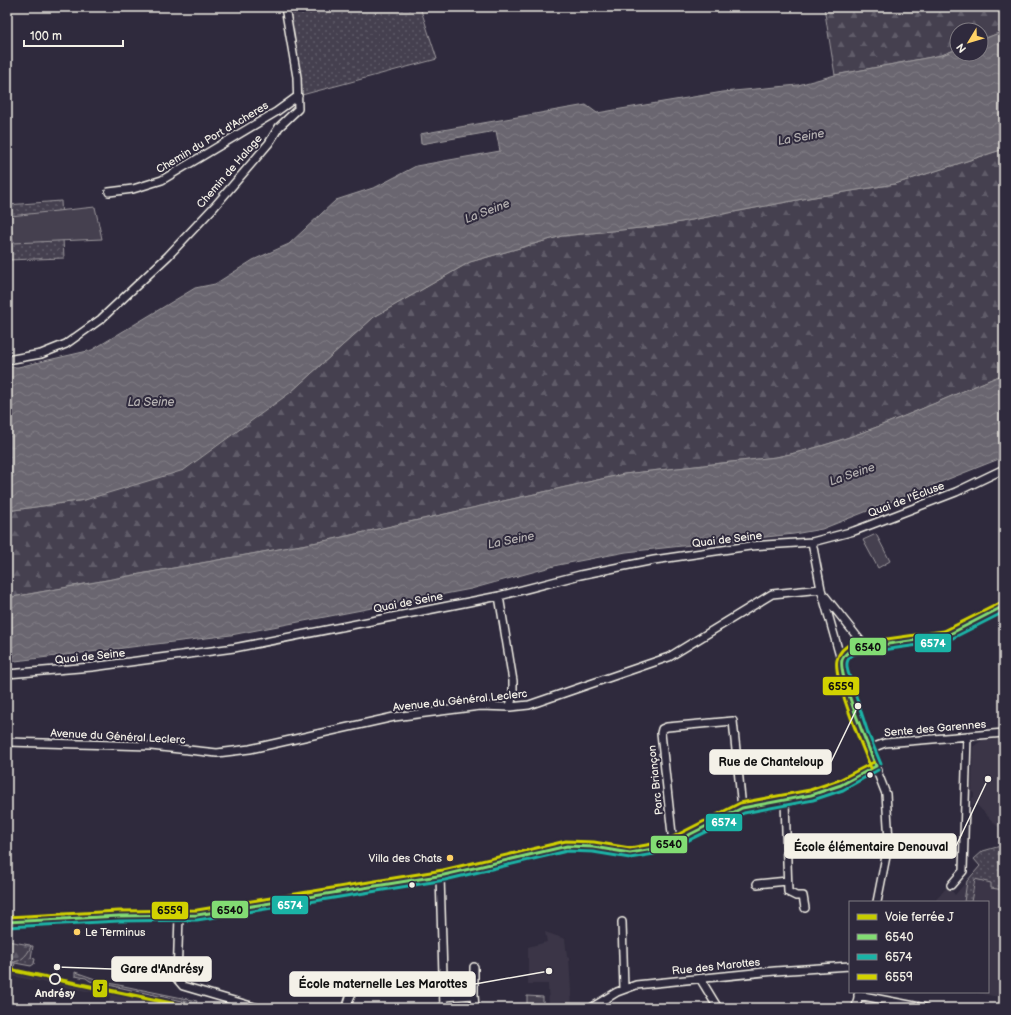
<svg xmlns="http://www.w3.org/2000/svg" width="1011" height="1015" viewBox="0 0 1011 1015" font-family="'Balsamiq Sans',sans-serif">
	<style>
		.built { fill: #3b3647 }
		.green { fill: url(#green-dots); stroke: #9c989c }
		.forest { fill: url(#forest-firs); stroke: #9c989c }
		.pitch { fill: #454050; stroke: #9c989c }
		.water { fill: url(#water-waves); stroke: #a19ea0 }
		.lines { fill: none; stroke-linecap: round; stroke-linejoin: round }
		.street-casing { stroke: #f4f1e8; stroke-width: 10 }
		.street { stroke: #2f2a3d; stroke-width: 7 }
		.bus-1-casing { stroke: #2f2a3d; stroke-width: 6 }
		.bus-2-casing { stroke: #2f2a3d; stroke-width: 6 }
		.bus-3-casing { stroke: #2f2a3d; stroke-width: 6 }
		.bus-1 { stroke: #82dc73; stroke-width: 3 }
		.bus-2 { stroke: #1ab3a6; stroke-width: 3 }
		.bus-3 { stroke: #d2d200; stroke-width: 3 }
		.rail-1-casing { stroke: #2f2a3d; stroke-width: 7 }
		.rail-1 { stroke: #c6cc00; stroke-width: 4 }
		.bus-dot { fill: #f4f1e8; stroke: #2f2a3d; stroke-width: 1.5 }
		.poi-dot { fill: #ffd166; stroke: #2f2a3d; stroke-width: 1.5 }
		.stop-dot { fill: #2f2a3d; stroke: #f4f1e8; stroke-width: 2 }
		.labels { text-anchor: middle; stroke-width: 4; stroke-linejoin: round; paint-order: stroke }
		.street-label { font-size: 11px; fill: #f4f1e8; stroke: #2f2a3d }
		.poi-label { font-size: 11px; fill: #f4f1e8; stroke: #2f2a3d; text-anchor: end }
		.stop-label { font-size: 11px; font-weight: bold; fill: #f4f1e8; stroke: #2f2a3d }
		.water-label { font-size: 12px; font-style: italic; fill: #b6b2b2; stroke: #2f2a3d }
		.leader { fill: none; stroke: #f4f1e8; stroke-width: 1.5 }
		.callout-dot { fill: #f4f1e8; stroke: #2f2a3d; stroke-width: 1.5 }
		.callout { fill: #f4f1e8; stroke: #f4f1e8; stroke-width: 1.5 }
		.callout-label { font-size: 12px; text-anchor: middle; font-weight: bold; fill: #111 }
		.line-badge { stroke: #2f2a3d; stroke-width: 1.5 }
		.badge-label { font-size: 11px; text-anchor: middle; font-weight: bold; fill: #fff }
		.pale-badge-label { font-size: 11px; text-anchor: middle; font-weight: bold; fill: #111 }
	</style>
	<defs>
		<pattern id="green-dots" width="8" height="8" patternUnits="userSpaceOnUse"><rect width="8" height="8" fill="#454050"/><path d="M2 2h.1M6 6h.1" fill="none" stroke="#605c69" stroke-width="1.8" stroke-linecap="round"/></pattern>
		<pattern id="forest-firs" width="22" height="20" patternUnits="userSpaceOnUse"><rect width="22" height="20" fill="#454050"/><path d="M5 1l3.5 6h-7zM16 11l3.5 6h-7z" fill="#605c69"/></pattern>
		<pattern id="water-waves" width="16" height="10" patternUnits="userSpaceOnUse"><rect width="16" height="10" fill="#6a6670"/><path d="M0 5q4-4 8 0t8 0" fill="none" stroke="#807c84"/></pattern>
	</defs>
	<rect width="100%" height="100%" fill="#2f2a3d"/>
	<filter id="ink" filterUnits="userSpaceOnUse"><feTurbulence type="fractalNoise" baseFrequency=".025" numOctaves="2"/><feDisplacementMap in="SourceGraphic" scale="8" xChannelSelector="R" yChannelSelector="G"/><feConvolveMatrix kernelMatrix="1 2 1 2 8 2 1 2 1" color-interpolation-filters="sRGB"/></filter>
	<g filter="url(#ink)">
		<path class="built" d="M1004,739V821L998,827L977,805L971,806L972,798L974,797V792H972L973,747L982,740Z
			M1004,845V989L1000,991L999,997L977,993L988,992V902H934L948,886L955,895L980,866L974,859L983,851Z
			M545,932L565,939L567,957L569,958L572,1008H567L565,1006H549L548,984H528V947L547,942Z
			M7,967L195,1006L196,1004L216,1008H108L110,996L7,975Z"/>
		<path class="green" d="M285,7H420L437,59L298,96Z
			M61,201L64,258L7,260V205Z
			M1004,845V890L991,888V883L975,879L971,902H964L967,881L980,866L974,859L983,851Z
			M31,946H33L31,958L35,959L34,964L31,966L15,963L14,967L7,966V962L14,963Z
			M75,972L104,982L197,1001L196,1004L90,981L86,978L75,976Z"/>
		<path class="forest" d="M824,7H1004V31L981,40V30H957V49L942,55L835,75Z
			M1004,149V374C930,404 855,442 776,457L624,474L329,540L7,598V511L85,500L291,392L374,317L470,262L562,236L660,226L808,198L895,184Z
			M7,941L30,945L31,946C27,957 18,964 7,962Z"/>
		<path class="pitch" d="M95,207L102,239L13,243L10,216Z
			M876,534L890,561L878,568L863,540Z
			M527,996L543,997V1008H527Z"/>
		<path class="water" d="M1004,31V149L895,184L808,198L660,226L562,236L470,262L374,317L291,392L184,470L85,500L7,511V367H18L92,350L195,288L215,284L253,260L289,244L336,200L376,187L416,166L500,151L496,131L421,144L420,134L586,105L597,113L723,92L798,85L835,75L942,55L957,49V54H981V40Z
			M1004,374V457L822,529L794,534L626,552L558,565L471,589L231,635L7,662V598L329,540L624,474L776,457C855,442 930,404 1004,374Z"/>
		<g class="lines">
			<g class="street-casing">
				<path id="street" d="M109,192L133,189L162,180L276,112L298,96
					M7,360L41,354L66,344L101,319L168,256L215,206L269,143L279,127L298,109L297,77L285,7
					M812,542L821,589L841,660L843,673L863,735L886,794L889,841L877,902
					M824,595L863,644L864,647
					M499,596L513,681V693L510,707
					M841,660L844,655L852,649L917,641L946,636L1004,606
					M7,674L92,667L234,648L499,596L580,575L654,560L750,546L812,542L854,531L891,517L956,492L1004,469
					M7,742L151,746L217,753L250,749L394,717L480,706L510,707L529,705L669,657L772,594L821,589
					M869,749L885,743L1004,733
					M785,801L788,892L796,896H803L805,908
					M673,843L661,733L662,729L667,727L733,721L742,808
					M440,876L444,1008
					M757,884L787,881
					M951,885L963,871L967,736
					M179,916L177,979L183,986L258,1008
					M7,922L119,916L197,915L444,875L567,846L593,847L630,853L653,849L673,843L742,808L811,795L841,785L876,766
					M622,922L624,989
					M701,980L718,1008
					M474,995L475,1008
					M858,995L925,1008
					M444,997L474,995V967
					M347,1008C349,996 356,982 368,978C373,977 380,978 385,978
					M591,1008L617,992L636,985L775,971L850,966
					M856,1008L859,992"/>
			</g>
			<use href="#street" class="street"/>
			<g class="bus-1-casing">
				<path id="bus-1" d="M876,766C869,749 838,675 842,660C843,655 848,652 852,649L946,636L1004,606
					M7,922L119,916L197,915L444,875L567,846L593,847L630,853L653,849L673,843L742,808L811,795L841,785L876,766"/>
			</g>
			<g class="bus-2-casing">
				<path id="bus-2" d="M881,764L868,733L848,672C846,664 846,659 854,654L947,641L1004,612
					M7,927L119,921L197,920L445,880L567,851L593,852L630,858L654,854L675,847L744,813L813,800L843,790L878,770"/>
			</g>
			<g class="bus-3-casing">
				<path id="bus-3" d="M871,768C863,749 833,677 837,660C839,652 844,647 851,644L944,631L1002,602
					M7,917L119,911L197,910L443,870L566,841L594,842L630,848L652,844L671,838L740,803L810,790L839,780L874,762"/>
			</g>
			<use href="#bus-1" class="bus-1"/>
			<use href="#bus-2" class="bus-2"/>
			<use href="#bus-3" class="bus-3"/>
			<g class="rail-1-casing">
				<path id="rail-1" d="M7,969L193,1008"/>
			</g>
			<use href="#rail-1" class="rail-1"/>
		</g>
	</g>
	<g class="bus-dot">
		<circle cx="870" cy="775" r="3.5"/>
		<circle cx="412" cy="885" r="3.5"/>
	</g>
	<g class="poi-dot">
		<circle cx="450" cy="858" r="4"/>
		<circle cx="77" cy="932" r="4"/>
	</g>
	<circle class="stop-dot" cx="55" cy="979" r="5"/>
	<g class="labels">
		<g class="street-label">
			<text transform="translate(212 137) rotate(-31)" y="4">Chemin du Port d'Acheres</text>
			<text transform="translate(229 171) rotate(-49)" y="4">Chemin de Halage</text>
			<text transform="translate(906 499) rotate(-21)" y="4">Quai de l'Écluse</text>
			<text transform="translate(727 539) rotate(-7)" y="4">Quai de Seine</text>
			<text transform="translate(408 602) rotate(-11)" y="4">Quai de Seine</text>
			<text transform="translate(90 656) rotate(-6)" y="4">Quai de Seine</text>
			<text transform="translate(460 700) rotate(-6)" y="4">Avenue du Général Leclerc</text>
			<text transform="translate(935 728) rotate(-5)" y="4">Sente des Garennes</text>
			<text transform="translate(118 736) rotate(3)" y="4">Avenue du Général Leclerc</text>
			<text transform="translate(655 780) rotate(-96)" y="4">Parc Briançon</text>
			<text transform="translate(716 966) rotate(-6)" y="4">Rue des Marottes</text>
		</g>
		<g class="poi-label">
			<text x="442" y="862">Villa des Chats</text>
			<text x="85" y="936" text-anchor="start">Le Terminus</text>
		</g>
		<g class="stop-label">
			<text x="55" y="997">Andrésy</text>
		</g>
		<g class="water-label">
			<text transform="translate(801 137) rotate(-10)" y="4">La Seine</text>
			<text transform="translate(487 211) rotate(-21)" y="4">La Seine</text>
			<text x="151" y="406">La Seine</text>
			<text transform="translate(852 474) rotate(-19)" y="4">La Seine</text>
			<text transform="translate(511 540) rotate(-11)" y="4">La Seine</text>
		</g>
	</g>
	<path class="leader" d="M858 706L831 762M988 779L956 846M57 967L112 969M549 971L475 984"/>
	<g class="callout-dot">
		<circle cx="858" cy="706" r="4"/>
		<circle cx="988" cy="779" r="4"/>
		<circle cx="57" cy="967" r="4"/>
		<circle cx="549" cy="971" r="4"/>
	</g>
	<g class="callout">
		<rect x="710" y="750" width="121" height="24" rx="4"/>
		<rect x="785" y="834" width="171" height="24" rx="4"/>
		<rect x="112" y="957" width="99" height="24" rx="4"/>
		<rect x="290" y="972" width="185" height="24" rx="4"/>
	</g>
	<g class="callout-label">
		<text x="771" y="766">Rue de Chanteloup</text>
		<text x="871" y="851">École élémentaire Denouval</text>
		<text x="162" y="973">Gare d'Andrésy</text>
		<text x="383" y="988">École maternelle Les Marottes</text>
	</g>
	<g class="line-badge">
		<rect x="914" y="633" width="38" height="20" rx="4" fill="#1ab3a6"/>
		<rect x="849" y="637" width="38" height="19" rx="4" fill="#82dc73"/>
		<rect x="822" y="676" width="38" height="20" rx="4" fill="#d2d200"/>
		<rect x="705" y="813" width="38" height="19" rx="4" fill="#1ab3a6"/>
		<rect x="650" y="835" width="38" height="19" rx="4" fill="#82dc73"/>
		<rect x="271" y="895" width="38" height="20" rx="4" fill="#1ab3a6"/>
		<rect x="211" y="900" width="38" height="19" rx="4" fill="#82dc73"/>
		<rect x="151" y="901" width="38" height="19" rx="4" fill="#d2d200"/>
		<rect x="92" y="979" width="16" height="19" rx="4" fill="#c6cc00"/>
	</g>
	<g class="badge-label">
		<text x="933" y="647">6574</text>
		<text x="724" y="826">6574</text>
		<text x="290" y="909">6574</text>
	</g>
	<g class="pale-badge-label">
		<text x="868" y="651">6540</text>
		<text x="841" y="690">6559</text>
		<text x="669" y="848">6540</text>
		<text x="230" y="914">6540</text>
		<text x="170" y="914">6559</text>
		<text x="100" y="992">J</text>
	</g>
	<rect width="1011" height="1015" fill="none" stroke="#2f2a3d" stroke-width="24"/>
	<rect x="12" y="12" width="987" height="991" fill="none" stroke="#f4f1e8" stroke-width="1.5" filter="url(#ink)"/>
	<rect x="849" y="901" width="140" height="92" fill="#2f2a3d" stroke="#7e7a81"/>
	<rect x="857" y="914" width="20" height="6" fill="#c6cc00" stroke="#7e7a81"/>
	<text x="885" y="921" font-size="12" fill="#f4f1e8">Voie ferrée J</text>
	<rect x="857" y="934" width="20" height="6" fill="#82dc73" stroke="#7e7a81"/>
	<text x="885" y="941" font-size="12" fill="#f4f1e8">6540</text>
	<rect x="857" y="954" width="20" height="6" fill="#1ab3a6" stroke="#7e7a81"/>
	<text x="885" y="961" font-size="12" fill="#f4f1e8">6574</text>
	<rect x="857" y="974" width="20" height="6" fill="#d2d200" stroke="#7e7a81"/>
	<text x="885" y="981" font-size="12" fill="#f4f1e8">6559</text>
	<g transform="translate(969 42) rotate(232)"><circle r="19" fill="#2f2a3d" stroke="#7e7a81"/>
	<path d="M0-3L7 15L0 10L-7 15Z" fill="#ffd166"/>
	<text y="-6" font-size="11" font-weight="bold" text-anchor="middle" fill="#f4f1e8">N</text>
	</g>
	<path d="M24 40v6h99v-6" fill="none" stroke="#f4f1e8" stroke-width="2"/>
	<text x="30" y="40" font-size="12" fill="#f4f1e8" stroke="#2f2a3d" stroke-width="3" paint-order="stroke">100 m</text>
</svg>
